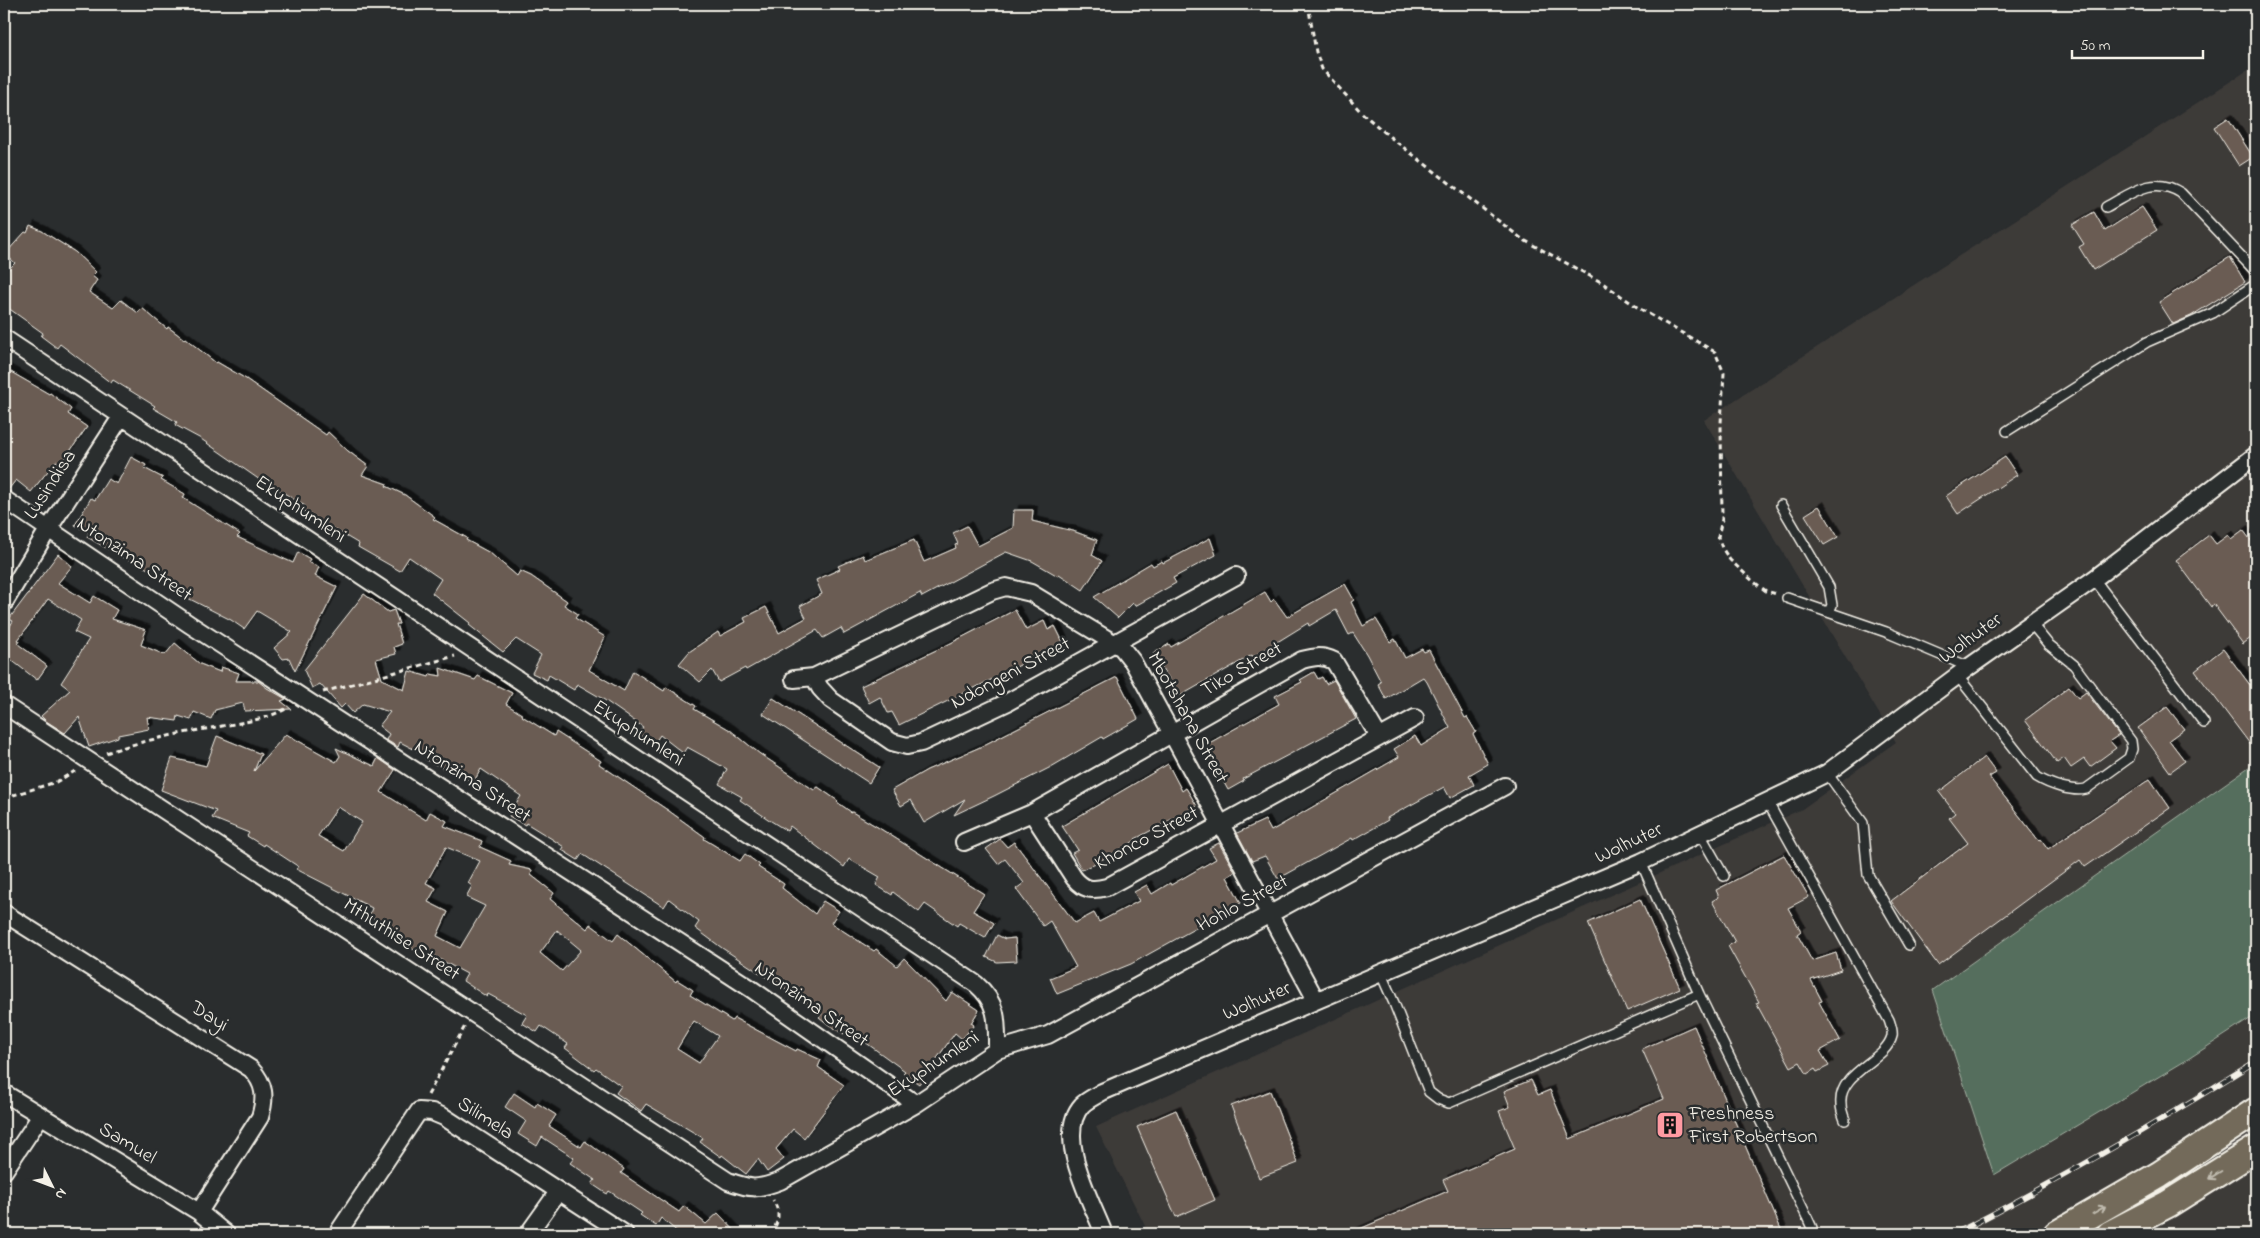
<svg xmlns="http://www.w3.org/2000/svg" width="2260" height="1238" font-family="'Indie Flower',sans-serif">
  <defs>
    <filter id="shadow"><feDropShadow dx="4.5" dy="-4.5" stdDeviation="0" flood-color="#0009"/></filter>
  </defs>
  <rect width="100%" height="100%" fill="#2a2d2e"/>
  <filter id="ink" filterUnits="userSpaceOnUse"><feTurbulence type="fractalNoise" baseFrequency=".02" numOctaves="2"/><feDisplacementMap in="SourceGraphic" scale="10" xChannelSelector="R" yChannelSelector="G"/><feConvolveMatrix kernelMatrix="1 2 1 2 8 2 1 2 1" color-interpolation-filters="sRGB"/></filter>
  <g filter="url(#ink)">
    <path fill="#3e3b39" d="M2256,65V1234H1149L1096,1127L1802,809L1896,742L1704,420Z"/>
    <path fill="#546e5d" stroke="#a4b0a2" d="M2256,762V1015L2185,1061L1994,1175L1933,990Z"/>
    <path fill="#6b5c53" stroke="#f4f1e8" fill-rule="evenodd" filter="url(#shadow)" d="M2228,118L2253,157L2239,166L2214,127Z
      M2142,207L2157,230L2093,270L2079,247L2084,244L2072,225L2094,212L2105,231Z
      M30,226L42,231L75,252L96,272L92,276L97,280L89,292L113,308L121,300L138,313L142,308L167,329L168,327L184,339L185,338L216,363L217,362L246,379L326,435L328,432L348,451L368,466L362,475L387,484L386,486L405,495L435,517L433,519L467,538L466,540L490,553L517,576L520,571L531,576L567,601L564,605L578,614L575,618L605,637L589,670L624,691L633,671L664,691L666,687L696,706L694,709L730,730L760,754L814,790L818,787L838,801L837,802L851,812L850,813L852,812L879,828L984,894L973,911L994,923L985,938L959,923L957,926L925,904L919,912L893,892L892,895L876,885L880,877L849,859L844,867L790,826L787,831L771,821L740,800L742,797L719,784L727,769L687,747L683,753L660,735L653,745L638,734L643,727L603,699L577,684L574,690L549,675L547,680L532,673L541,655L516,639L503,652L469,625L470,623L432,593L441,579L409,557L400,571L358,547L359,544L302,510L305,506L271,485L270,487L201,439L175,425L177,422L153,408L155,406L113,380L111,383L60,344L57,348L41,336L43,333L4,305V274L15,263L5,254L25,232L27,233Z
      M2230,257L2245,282L2191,316L2173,324L2159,302Z
      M4,368L49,394L50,393L71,409L68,414L87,427L61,464L56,461L31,492L16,480L8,490L4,489Z
      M131,457L146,465L144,468L163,478L161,480L185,494L183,498L240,534L237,537L293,563L298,552L310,559L308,562L319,567L315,576L337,587L295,671L289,658L283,659L274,648L292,632L257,611L244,629L231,620L172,590L177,582L122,557L87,537L89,533L75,525L91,498L95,500L108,479L117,484Z
      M2005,457L2017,475L1958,514L1946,496Z
      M1819,506L1838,537L1824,545L1805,515Z
      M1014,510H1033L1032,521L1073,531L1097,540L1092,555L1102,561L1083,590L1059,574L1058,576L1032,561L1006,552L922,597L920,593L844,634L841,628L823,638L817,630L746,670L745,668L719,682L712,670L700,682L679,664L689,652L718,632L720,636L746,622L744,618L766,607L779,633L806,618L800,606L822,594L816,580L840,569L838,566L863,555L865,560L914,540L924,562L956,548L955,545L958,544L953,533L967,526L978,546L1013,528Z
      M2243,530L2256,547V634L2243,644L2214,605L2211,607L2176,560L2209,535L2216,544L2228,535L2231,539Z
      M1210,538L1216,555L1173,578L1176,583L1135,606L1133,603L1118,618L1094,597L1151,563L1153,566L1162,561L1163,563Z
      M58,554L72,566L58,583L90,603L94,596L117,610L112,619L146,630L141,645L165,655L175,643L200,664L220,672L221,667L239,673L236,681H258L267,688L286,699L281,701L291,709L245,711L243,703L215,710L211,719L194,712L191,720L178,716L177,721L147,717L149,729L118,735V737L89,747L79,717L65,733L46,721L41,716L70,690L61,683L89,639L74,632L81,620L48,599L18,640L20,641L18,644L47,666L37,680L10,659L4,669V632L6,633L13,621L9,619Z
      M1345,584L1354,600L1351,602L1363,626L1376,619L1390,642L1395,639L1405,658L1422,649L1424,652L1429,650L1465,718L1467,717L1476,732L1473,734L1488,764L1469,775L1474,785L1450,798L1444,787L1387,818L1388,820L1353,840L1352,838L1278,879L1265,856L1252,861L1237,833L1265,820L1271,831L1399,757L1394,749L1415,736L1421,746L1450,728L1427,682L1423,677L1386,699L1378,684L1381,682L1367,655L1353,633L1349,635L1336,610L1309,626L1308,623L1253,657L1252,655L1180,696L1153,654L1169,644L1171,647L1265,592L1271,602L1274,599L1287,617Z
      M364,594L388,612L394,610L399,624H396L402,644L394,647L396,654L376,659L382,679L404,690L409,671L429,677L430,674L441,676L440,668L475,680L478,676L512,693L506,704L523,715L522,716L554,736L556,732L601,761L599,764L669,811L705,837L704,839L740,861L745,854L760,865L758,867L784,884L782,888L815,914L823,901L839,911L831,923L874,951L876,949L897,966L904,958L946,1001L952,992L979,1010L971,1023L974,1025L962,1039L955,1033L919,1084L903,1073L905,1071L847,1029L844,1034L829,1025L819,1017L822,1014L722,948L695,928L699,922L669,899L664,907L582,854L578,860L562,850L564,847L552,839L526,823L525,825L509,816L521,796L481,769L473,783L449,769L448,771L425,759L427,756L400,742L398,747L386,740L389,734L379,726L390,712L363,704L353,713L345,704L341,708L320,684L312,688L304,670Z
      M1015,610L1026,630L1044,621L1048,630L1055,626L1063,642L1005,673L899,725L892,712L888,713L880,697L869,703L861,686L949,644Z
      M2223,649L2256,693V752L2195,671Z
      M1314,672L1318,679L1322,677L1326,684L1334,680L1356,719L1243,779L1244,781L1228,790L1204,746L1279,704L1275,696L1302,682L1300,680Z
      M1117,677L1138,719L1103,739L1102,737L1051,767L994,796L954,815L965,799L924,823L911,800L901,806L892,790L927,770L978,748Z
      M2069,687L2078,698L2086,692L2119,735L2110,741L2116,748L2090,767L2084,759L2071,768L2064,758L2057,763L2025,720Z
      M773,698L879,767L869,783L763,714Z
      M2167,707L2184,729L2169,740L2185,761L2170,772L2138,728Z
      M286,734L336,762L340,756L336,748L374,766L378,758L395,770L381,792L426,820L430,812L447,821L444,826L482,841L480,847L511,861L509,865L532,870L531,875L554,893L550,899L587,929L590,924L613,941L618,934L676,982L677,980L693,990L690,995L732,1021L734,1018L796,1051L797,1049L821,1060L818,1067L844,1085L804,1138L793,1129L776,1149L784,1159L767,1172L758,1159L746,1174L722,1155L721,1157L700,1142L703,1138L646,1104L641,1111L616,1093L621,1086L596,1068L594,1070L565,1048L568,1044L541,1026L537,1032L522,1023L527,1015L488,994L487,997L463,981L467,974L422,950L421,953L404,945L405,943L398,940L400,937L389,931L391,926L369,916L372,908L296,869L299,867L264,844L263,846L247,836L249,833L212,818L216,811L161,790L172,758L206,766L217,736L261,754L254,771ZM338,807L362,822L344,851L318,836ZM446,847L480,861L468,883L472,886L466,897L485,906L460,948L437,936L448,912L428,902L436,888L426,883ZM557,930L581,950L562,971L540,953ZM694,1021L718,1036L699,1063L677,1049Z
      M1984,757L1996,773L1989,777L2039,841L2041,839L2048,849L2150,779L2170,808L2085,867L2080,860L1938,965L1891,901L1968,843L1949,818L1955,813L1939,792Z
      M1168,764L1182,791L1186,788L1197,806L1135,839L1136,840L1120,850L1082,870L1072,853L1078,850L1062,826Z
      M1000,839L1007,847L1014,842L1075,923L1094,913L1099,922L1139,901L1134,892L1147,885L1152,894L1170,883L1171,885L1216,859L1209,848L1219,843L1235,872L1227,877L1241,903L1131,964L1057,994L1050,978L1076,967L1050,921L1043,926L1016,889L1024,883L1005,859L998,864L986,849Z
      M1784,855L1809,897L1788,908L1801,931L1797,934L1812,961L1836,953L1841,970L1811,980L1822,1001L1819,1002L1840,1040L1820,1051L1829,1066L1817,1072L1815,1069L1807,1074L1800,1062L1791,1067L1756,1003L1759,1002L1728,946L1735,942L1712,901L1719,897L1716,890Z
      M1640,899L1680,988L1627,1011L1588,923Z
      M997,935L1005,939L1015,938L1017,961L997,962L986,957Z
      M1694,1026L1783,1234H1348L1448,1191L1443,1180L1515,1149L1499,1111L1510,1107L1504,1091L1531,1080L1538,1095L1550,1090L1570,1139L1664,1099L1642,1049Z
      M1270,1091L1298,1163L1259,1178L1231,1106Z
      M514,1093L535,1107L537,1103L556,1115L549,1126L581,1147L585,1141L624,1169L621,1173L679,1212L684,1206L706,1224L718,1213L738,1234H680L661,1218L656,1226L640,1215L642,1213L609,1191L607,1194L592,1184L595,1180L570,1163L574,1158L542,1137L537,1146L518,1134L526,1121L505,1107Z
      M1176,1110L1215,1200L1176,1217L1137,1127Z"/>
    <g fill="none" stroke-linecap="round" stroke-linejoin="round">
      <defs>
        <path id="lane" d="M2106,207C2132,193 2153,175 2181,193L2256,272
          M2007,431L2147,342L2213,313L2256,284
          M1781,505L1829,587L1832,605L1829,612
          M2094,579L2204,723
          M1787,598L1886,632L1969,667
          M1957,675L2037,777C2050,785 2072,792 2086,789L2129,758L2132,749L2131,741L2074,665L2048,644L2031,623
          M1827,773L1863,823L1868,875L1909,945
          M1767,801L1889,1020C1891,1026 1893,1031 1892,1036C1886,1061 1838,1072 1841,1104C1841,1109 1843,1115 1845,1120
          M1700,834L1724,876
          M1641,862L1699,994L1807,1217L1812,1228L1810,1234
          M1381,974L1394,1003L1429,1092L1438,1099L1449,1103L1699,994"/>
        <path id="street" d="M4,338L976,984C999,1004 997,1022 997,1050L916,1104L780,1181C757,1190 750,1189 728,1181L4,705
          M4,499L189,624L750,988L916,1104
          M4,603L49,528L121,417
          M814,677L820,688L831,700L892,742L907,746L921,743L1008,702L1236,576
          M794,679L814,677L992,591L1006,587L1031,593L1122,648L1133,662L1316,1000
          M1032,813L1074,878C1084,890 1092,891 1107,887L1415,718
          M964,842L1032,813L1302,660C1314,657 1322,655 1334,661L1379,737
          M4,913L251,1069C265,1084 266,1097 260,1117L199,1212
          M997,1050L1048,1035L1505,786
          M4,1093L199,1212L226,1234
          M4,1171L40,1117
          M337,1234L419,1111L432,1112L444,1117L625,1234
          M528,1234L558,1192
          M1104,1234C1092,1202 1054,1136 1082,1105C1087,1100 1096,1096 1102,1092L1641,862L1827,773L1969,667L2094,579L2256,455"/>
        <path id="primary" d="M2057,1234L2159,1175L2256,1111
          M2110,1234L2168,1204L2256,1149"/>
      </defs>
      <use href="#lane" stroke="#f4f1e8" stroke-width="12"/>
      <use href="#street" stroke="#f4f1e8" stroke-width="20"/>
      <use href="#primary" stroke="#f4f1e8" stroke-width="30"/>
      <path stroke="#f4f1e8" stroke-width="3" stroke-dasharray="5 4" stroke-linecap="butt" d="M1308,4L1316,52L1322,69L1362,113L1390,137L1522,239L1601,282L1637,307L1715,352L1724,373L1721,423L1722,519L1718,537L1722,548L1730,560L1754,582L1766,591L1777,594
        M323,692L455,656
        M106,753C140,741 176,734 211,728C237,723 265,721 289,707
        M4,798L56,782L75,771
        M428,1095L465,1026
        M770,1234C779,1223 781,1213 773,1200"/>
      <use href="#lane" stroke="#2a2d2e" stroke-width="9"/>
      <use href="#street" stroke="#2a2d2e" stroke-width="16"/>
      <use href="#primary" stroke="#736b5a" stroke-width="26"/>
      <defs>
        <path id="rail" d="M1954,1234C2058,1181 2158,1123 2256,1061"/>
      </defs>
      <use href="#rail" stroke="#f4f1e8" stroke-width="5.5"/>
      <use href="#rail" stroke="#2a2d2e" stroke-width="4" stroke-dasharray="11" stroke-linecap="butt"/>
    </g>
    <defs><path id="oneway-shaft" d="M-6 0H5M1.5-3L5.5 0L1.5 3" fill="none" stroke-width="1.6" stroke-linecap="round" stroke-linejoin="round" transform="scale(1.25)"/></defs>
    <g stroke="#c0bbaf">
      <use href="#oneway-shaft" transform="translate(2215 1175) rotate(148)"/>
      <use href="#oneway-shaft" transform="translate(2099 1210) rotate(-30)"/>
    </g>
  </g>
  <defs>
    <symbol id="building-square" viewBox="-11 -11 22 22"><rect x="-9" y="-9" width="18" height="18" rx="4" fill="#ff9aa2" stroke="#2a2d2e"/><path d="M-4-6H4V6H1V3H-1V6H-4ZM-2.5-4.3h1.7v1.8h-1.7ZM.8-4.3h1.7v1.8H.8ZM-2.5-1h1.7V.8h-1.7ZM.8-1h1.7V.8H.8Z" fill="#111"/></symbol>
  </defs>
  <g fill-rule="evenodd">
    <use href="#building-square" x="1654" y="1109" width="32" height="32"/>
  </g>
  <g text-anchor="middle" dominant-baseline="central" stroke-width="5" stroke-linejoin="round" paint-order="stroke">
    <g font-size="20" fill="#f4f1e8" stroke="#2a2d2e">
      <text transform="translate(51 485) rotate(-57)">Lusindisa</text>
      <text transform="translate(300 510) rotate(34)">Ekuphumleni</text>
      <text transform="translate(134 560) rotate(34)">Ntonzima Street</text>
      <text transform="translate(1971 639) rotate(-36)">Wolhuter</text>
      <text transform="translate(1242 670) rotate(-30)">Tiko Street</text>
      <text transform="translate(1011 674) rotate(-28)">Ndongeni Street</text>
      <text transform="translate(1187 718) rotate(61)">Mbotshana Street</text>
      <text transform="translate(638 734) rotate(33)">Ekuphumleni</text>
      <text transform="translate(472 782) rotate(33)">Ntonzima Street</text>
      <text transform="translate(1147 839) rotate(-28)">Khonco Street</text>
      <text transform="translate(1629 844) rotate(-25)">Wolhuter</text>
      <text transform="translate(1243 904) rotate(-28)">Hohlo Street</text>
      <text transform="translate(401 940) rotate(33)">Mthuthise Street</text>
      <text transform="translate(1257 1002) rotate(-23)">Wolhuter</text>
      <text transform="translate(811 1005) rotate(35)">Ntonzima Street</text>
      <text transform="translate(209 1017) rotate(32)">Dayi</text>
      <text transform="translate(934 1065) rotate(-33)">Ekuphumleni</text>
      <text transform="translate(485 1119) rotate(33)">Silimela</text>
      <text transform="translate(127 1144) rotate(31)">Samuel</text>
    </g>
    <g font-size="20" fill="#f4f1e8" stroke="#2a2d2e" text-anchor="start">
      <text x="1689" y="1114">Freshness<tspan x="1689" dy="23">First Robertson</tspan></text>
    </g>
  </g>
  <rect width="2260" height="1238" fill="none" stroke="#2a2d2e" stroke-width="20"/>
  <rect x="10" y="10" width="2240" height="1218" fill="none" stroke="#f4f1e8" stroke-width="2" filter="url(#ink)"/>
  <g transform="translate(52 1186) rotate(132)" stroke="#2a2d2e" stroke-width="4" paint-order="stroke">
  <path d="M0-4L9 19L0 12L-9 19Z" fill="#f4f1e8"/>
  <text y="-8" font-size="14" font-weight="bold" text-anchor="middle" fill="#f4f1e8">N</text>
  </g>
  <path d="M2072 50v8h131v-8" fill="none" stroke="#f4f1e8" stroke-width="2.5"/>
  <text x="2080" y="50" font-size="15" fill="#f4f1e8" stroke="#2a2d2e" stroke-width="4" paint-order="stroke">50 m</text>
</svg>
